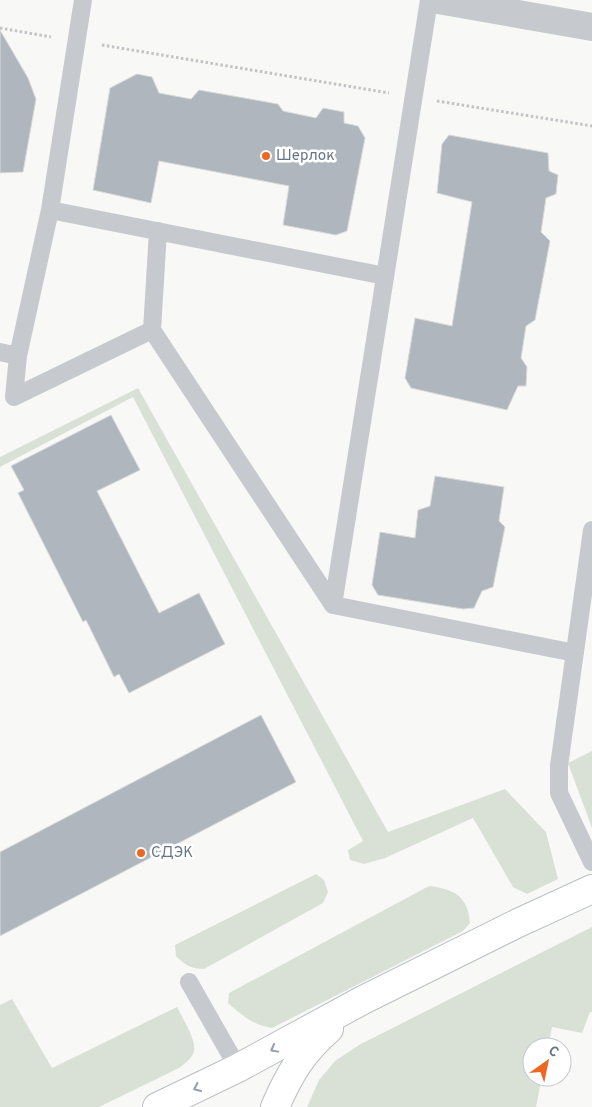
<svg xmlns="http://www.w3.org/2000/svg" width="592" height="1107" font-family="Overpass,sans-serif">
  <rect width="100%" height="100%" fill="#f8f9f6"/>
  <path fill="#d9e1d7" d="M138,388L388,832L505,789L546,832L558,879L527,894L513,887L473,818L385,858L364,864L350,860L348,850L363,841L133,397L0,467V457Z
    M592,751V828L568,763Z
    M316,874L324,880L328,892L323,903L204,969C191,969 185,965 176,956L175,945Z
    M429,886C454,889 468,896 470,923L463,931L272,1028C255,1026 241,1015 228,1003L229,993Z
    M592,927V1012H590L582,1033L552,1027L548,1047H532V1077H542L536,1107H307L319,1080L335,1061L359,1045Z
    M12,999L52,1068L177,1007C182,1017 197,1041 194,1051C193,1058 184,1064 179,1068L99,1107H0V1005Z"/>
  <path fill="#afb6bd" stroke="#dadbd8" d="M0,30L28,78L36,99L23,172L0,173Z
    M137,74L152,77L159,93L191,99L199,90L278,104L283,111L316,118L323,108L344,112V123L358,126L365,138L347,231L336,235L283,225L289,186L159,161L151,203L93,190L110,88Z
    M449,135L548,153L549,171L558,175L556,194L546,198L541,232L550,241L535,320L526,326L521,358L527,367L526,386H518L507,410L411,388L405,378L415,318L452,326L472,202L437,193L442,144Z
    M111,415L140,470L97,491L159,613L199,593L225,644L129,693L119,674L114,677L86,620L83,622L18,493L24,490L11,466Z
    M435,476L504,487L499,521L505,527L493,587L482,591L474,608L463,609L378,595L372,585L380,532L415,538L418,510L430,506Z
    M261,715L296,782L0,936V852Z"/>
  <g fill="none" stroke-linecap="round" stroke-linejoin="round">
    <defs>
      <path id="secondary" d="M157,1107L238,1068L363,1000L518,923L592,889
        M275,1107C289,1075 302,1052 329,1029"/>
    </defs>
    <use href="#secondary" stroke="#babfc4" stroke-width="30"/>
    <path stroke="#c2c3c6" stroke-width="3" stroke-dasharray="2.5 2.5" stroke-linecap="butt" d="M0,28L51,37
      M102,45L389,93
      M437,101L592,126"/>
    <path stroke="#c6c9ce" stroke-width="18" d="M83,0L50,210L385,276
      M429,0L333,605L575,653
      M152,330L158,231
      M0,352L18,356L50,210
      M18,356L14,397L152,330L333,605
      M592,530L559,766V793L592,862
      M189,982L238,1068"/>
    <path stroke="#c6c9ce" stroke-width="28" d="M438,0L592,27"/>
    <use href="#secondary" stroke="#fff" stroke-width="28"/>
  </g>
  <defs><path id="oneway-chevron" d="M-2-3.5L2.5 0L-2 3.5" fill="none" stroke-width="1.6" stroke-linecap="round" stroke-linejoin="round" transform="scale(1.25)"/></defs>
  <g stroke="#949fac">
    <use href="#oneway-chevron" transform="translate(274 1049) rotate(151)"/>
    <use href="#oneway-chevron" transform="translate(197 1088) rotate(155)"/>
  </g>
  <g fill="#ed6722" stroke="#fff" stroke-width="2">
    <circle cx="266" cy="156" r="5"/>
    <circle cx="141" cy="853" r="5"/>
  </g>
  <g text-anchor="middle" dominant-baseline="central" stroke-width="5" stroke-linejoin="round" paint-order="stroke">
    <g font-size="15" fill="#667689" stroke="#fff" text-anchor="start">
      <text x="276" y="156">Шерлок</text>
      <text x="151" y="853">СДЭК</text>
    </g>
  </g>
  <g transform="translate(547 1062) rotate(33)"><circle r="24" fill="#ffffff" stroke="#c2c8d0"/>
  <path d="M0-4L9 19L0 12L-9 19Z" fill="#ed6722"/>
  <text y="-8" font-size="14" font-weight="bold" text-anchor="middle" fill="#667689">С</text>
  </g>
</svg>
